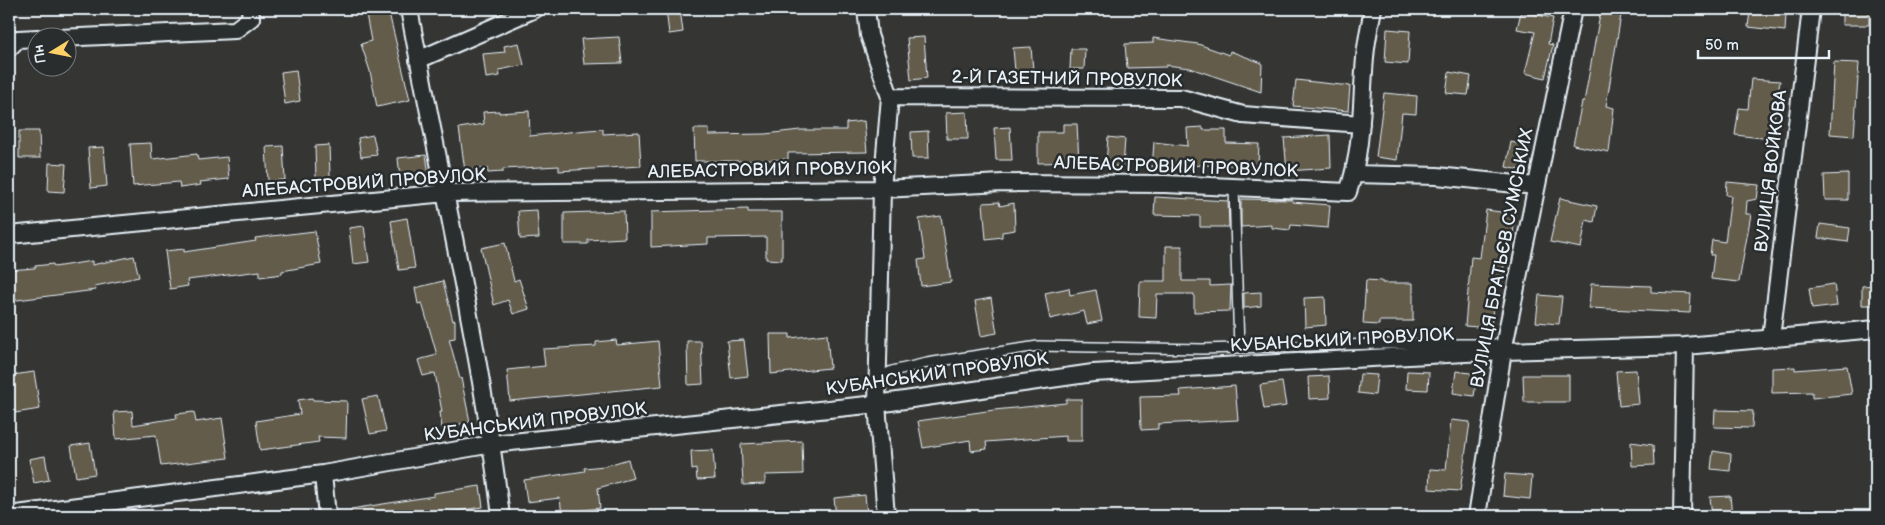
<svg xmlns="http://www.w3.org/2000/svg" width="1885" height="525" font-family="'Balsamiq Sans',sans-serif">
  <rect width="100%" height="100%" fill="#353634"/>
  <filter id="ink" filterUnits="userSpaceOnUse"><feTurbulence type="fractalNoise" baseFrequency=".02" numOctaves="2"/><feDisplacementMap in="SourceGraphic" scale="10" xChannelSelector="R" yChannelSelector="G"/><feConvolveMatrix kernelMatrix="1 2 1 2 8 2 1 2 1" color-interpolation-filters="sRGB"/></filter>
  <g filter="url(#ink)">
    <path fill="#635b4c" stroke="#e8f1f8" d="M365,9H388L410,100L377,107L370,71L361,44L371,41Z
      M666,9H680L683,32L669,34Z
      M1601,9H1622L1606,106L1614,108L1609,152L1573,145L1582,102H1584Z
      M1842,9H1869V25H1842Z
      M1750,11L1786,14L1785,31L1748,27Z
      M1521,12L1553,18L1548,44L1553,45L1545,78L1525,73L1535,32L1517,29Z
      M1387,29L1410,31L1408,64L1385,62Z
      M619,37L622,63L584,64L581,39Z
      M924,37L927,78L911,80L907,38Z
      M1153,38L1198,44L1229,55L1230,51L1262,63L1261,92L1190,68L1166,65V67L1127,68L1125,44L1153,43Z
      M519,43L524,65L499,70L500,76L486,78L483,54L505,52L504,46Z
      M1031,47L1033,70L1015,71L1013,48Z
      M1071,49H1085L1084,69H1070Z
      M1834,62L1859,63L1854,136L1830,134Z
      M296,70L300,101L285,104L281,72Z
      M1449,72L1471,76L1468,95L1446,93Z
      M1751,79L1780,81L1771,139L1735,135L1739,108L1748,109Z
      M1296,80L1350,86L1348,111L1293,106Z
      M1384,93L1417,96L1416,114L1402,113L1397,160L1376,157Z
      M499,111V113L529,111L530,136L588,130L603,129V134L639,132L641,166L559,171V166L503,169V172L488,173L487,168L465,171L459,128L484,124L483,112Z
      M967,112L968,139H947L946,113Z
      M864,121L867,152L788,153V159L751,161H695L694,129H709V135L765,134L800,130H846V123Z
      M1063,124H1077L1079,162L1038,163V132H1063Z
      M1010,127L1012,160H996L994,128Z
      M1203,127V130H1226V143L1259,144L1258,165H1204L1168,167L1167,170L1152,168L1154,142L1188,146L1187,128Z
      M19,131H39L40,158H19Z
      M928,131L929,158H912L911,132Z
      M373,135L377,155L361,157L358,138Z
      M1330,135L1331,168L1287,171L1284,138Z
      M1108,137L1125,139L1123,167L1106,165Z
      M1511,142L1529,146L1525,171L1506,167Z
      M151,143L152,159L197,154L198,160L227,157L229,179L200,182L201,185L180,188L179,182L133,186L130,144Z
      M329,145L330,177L316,178L315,146Z
      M283,146L285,180L268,181L266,147Z
      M104,147L107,186L91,188L88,148Z
      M426,155L429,175L400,178L398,158Z
      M49,163L66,164L64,192L48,191Z
      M1848,174V200H1825L1824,175Z
      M1727,182L1759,185L1757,199L1747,201L1746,214H1751L1739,282L1711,279L1714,255H1710L1712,240L1725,242L1731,196L1726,195Z
      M1155,197L1228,201L1229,227H1200V216L1154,215Z
      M1560,198L1597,206L1594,222L1586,220L1581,248L1550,242Z
      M1241,199L1293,200L1292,202L1330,205L1328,228L1291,225L1290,230L1272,228V225L1241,227Z
      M999,202L1000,206L1014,203L1015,230L1002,232V237L986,239L983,203Z
      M748,209V212H782V260L766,259V237L708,238V244L651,247V212Z
      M537,210L539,238L520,239L518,211Z
      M1486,210L1515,214L1513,236H1508L1501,287L1495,286L1491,328L1465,326L1471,257L1480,258Z
      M624,211L625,238L588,240V244H564V213Z
      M941,216L951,282L921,286L918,260L925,259L919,219Z
      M407,218L415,268L399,270L391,221Z
      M1820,224L1850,228L1848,242L1818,238Z
      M364,226L369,262L353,264L349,228Z
      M315,231L321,264L282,271V274L260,277V271L187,280L188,286L170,289L165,251L184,249V252L256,241L255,238Z
      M505,243L514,281L519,279L529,309L513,314L508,300L494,305L481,248Z
      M1166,246H1182V281H1210V286L1231,285L1230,311L1194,312V294H1157L1156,318L1139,317L1140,281H1166Z
      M134,256L139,277L95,286L96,290L9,301V270L35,268V266L53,264L54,267L92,261V265Z
      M1366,280L1382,281V283H1413V321H1379V325L1363,324Z
      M443,281L453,321L455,320V338L449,339L460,379L461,378L470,422L442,428L440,412H442L435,373L423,376L418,360L437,355L422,303L418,304L415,288Z
      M1591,284L1651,286V292L1691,294L1690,313L1589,308Z
      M1834,284L1837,306L1812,309L1809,288Z
      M1876,285V305H1862V286Z
      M1069,288L1070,295L1096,290L1102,321L1087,324L1084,311L1050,319L1045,293Z
      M1261,292V306L1244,308V293Z
      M1539,295L1562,297L1559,324L1536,322Z
      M1325,297L1326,325L1305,327L1304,298Z
      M991,298L997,333L981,336L975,301Z
      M770,334H790V338L827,334L830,368L771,374Z
      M616,340L617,345L658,341L662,386L510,401L507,370L545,366L543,349L596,346V342Z
      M744,340L748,376L731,378L727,341Z
      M687,341H701L703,384L688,385Z
      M1847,366L1852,394L1812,398V392L1772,393V368L1795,367V370Z
      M1636,370L1639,404L1619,406L1616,371Z
      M1407,371L1429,372L1428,390L1406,389Z
      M1456,371L1477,374L1474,396L1453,393Z
      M34,372L40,409L15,413L13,375Z
      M1360,374L1377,375L1375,395L1358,393Z
      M1523,375H1569V402H1524Z
      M1329,376L1330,398L1309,399L1308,377Z
      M1282,382L1286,406L1264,409L1260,385Z
      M1235,386L1238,420L1158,424V429L1141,430L1140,397L1181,396L1180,390Z
      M378,396L386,431L370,434L362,399Z
      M312,398L313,400L347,401L346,438L318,437L319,442L260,450L256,421L300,414L298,400Z
      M1066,399H1082V441H1066V436L986,442L987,449L971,451L970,440L923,448L918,421L994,410L1066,403Z
      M1715,410L1753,411L1752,428L1714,427Z
      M132,411L133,425L177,418L176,414L194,412L196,422L222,418L228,458L161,466L156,435L116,439L114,412Z
      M1451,420L1470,422L1460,491L1429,489L1430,469L1446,470Z
      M802,441L803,474L765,475V484L743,485L741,444Z
      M1631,442L1653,445L1654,465L1632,466Z
      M90,443L95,474L76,477L71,446Z
      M713,450L715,479L697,480L696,469L692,470L691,451Z
      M1713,451L1731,454L1730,471L1711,469Z
      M45,456L49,480L34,483L29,459Z
      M628,459L633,478L598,488L600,508L576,511V516H562L560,498L527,502L524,480L585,471L584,468L605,466Z
      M1505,474L1532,476L1530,499L1503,496Z
      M480,486L483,507L422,516H352L351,509L434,496V493Z
      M865,495L867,514L836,516L834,498Z
      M1730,496L1732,516H1712L1710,497Z"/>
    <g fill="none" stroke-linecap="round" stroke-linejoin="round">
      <defs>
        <path id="lane" d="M1234,187L1239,348
          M877,379L892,371L927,363L1038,346L1202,349L1377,344H1494"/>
        <path id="street" d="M409,9C440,178 480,345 501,516
          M866,9L869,35L890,97L882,189L877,404L886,516
          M59,38L235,30L251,18L250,9
          M9,48L18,39L38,38
          M418,60L535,9
          M890,97L1181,98L1243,115L1361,124
          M1354,174L1437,176L1536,186
          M9,235L446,193L882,189L1003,183L1165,184L1348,192C1363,150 1361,103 1365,58C1366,42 1370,25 1373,9
          M1771,338L1811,9
          M323,474L327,516
          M9,515L323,474L492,444L877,404L1093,373L1503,351L1685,346L1876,329
          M1477,516L1503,351L1573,9
          M1682,516L1685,346"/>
      </defs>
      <use href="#lane" stroke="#e8f1f8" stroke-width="12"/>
      <use href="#street" stroke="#e8f1f8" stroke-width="20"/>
      <use href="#lane" stroke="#2a2d2e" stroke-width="9"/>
      <use href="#street" stroke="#2a2d2e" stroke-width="16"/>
    </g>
  </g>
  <g text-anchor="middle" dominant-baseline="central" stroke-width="5" stroke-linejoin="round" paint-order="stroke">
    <g font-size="18" fill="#e8f1f8" stroke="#2a2d2e">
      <text transform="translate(1067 79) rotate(1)">2-Й ГАЗЕТНИЙ ПРОВУЛОК</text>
      <text transform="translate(1176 167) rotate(2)">АЛЕБАСТРОВИЙ ПРОВУЛОК</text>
      <text transform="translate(770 170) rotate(-1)">АЛЕБАСТРОВИЙ ПРОВУЛОК</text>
      <text transform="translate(1771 171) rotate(-83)">ВУЛИЦЯ ВОЙКОВА</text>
      <text transform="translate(364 183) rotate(-4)">АЛЕБАСТРОВИЙ ПРОВУЛОК</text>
      <text transform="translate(1502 258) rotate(-79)">ВУЛИЦЯ БРАТЬЄВ СУМСЬКИХ</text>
      <text transform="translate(1342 340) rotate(-3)">КУБАНСЬКИЙ ПРОВУЛОК</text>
      <text transform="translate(937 374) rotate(-8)">КУБАНСЬКИЙ ПРОВУЛОК</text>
      <text transform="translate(535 422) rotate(-7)">КУБАНСЬКИЙ ПРОВУЛОК</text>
    </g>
  </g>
  <rect width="1885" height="525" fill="none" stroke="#2a2d2e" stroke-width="30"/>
  <rect x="15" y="15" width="1855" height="495" fill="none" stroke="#e8f1f8" stroke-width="2" filter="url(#ink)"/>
  <g transform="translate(52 52) rotate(260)"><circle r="24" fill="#2a2d2e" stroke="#767b7f"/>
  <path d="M0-4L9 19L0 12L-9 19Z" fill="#ffd166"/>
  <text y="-8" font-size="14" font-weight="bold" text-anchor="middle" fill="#e8f1f8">Пн</text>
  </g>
  <path d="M1698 50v8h131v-8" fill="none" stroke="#e8f1f8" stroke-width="2.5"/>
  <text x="1705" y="50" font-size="15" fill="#e8f1f8" stroke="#2a2d2e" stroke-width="4" paint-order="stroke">50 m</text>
</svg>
